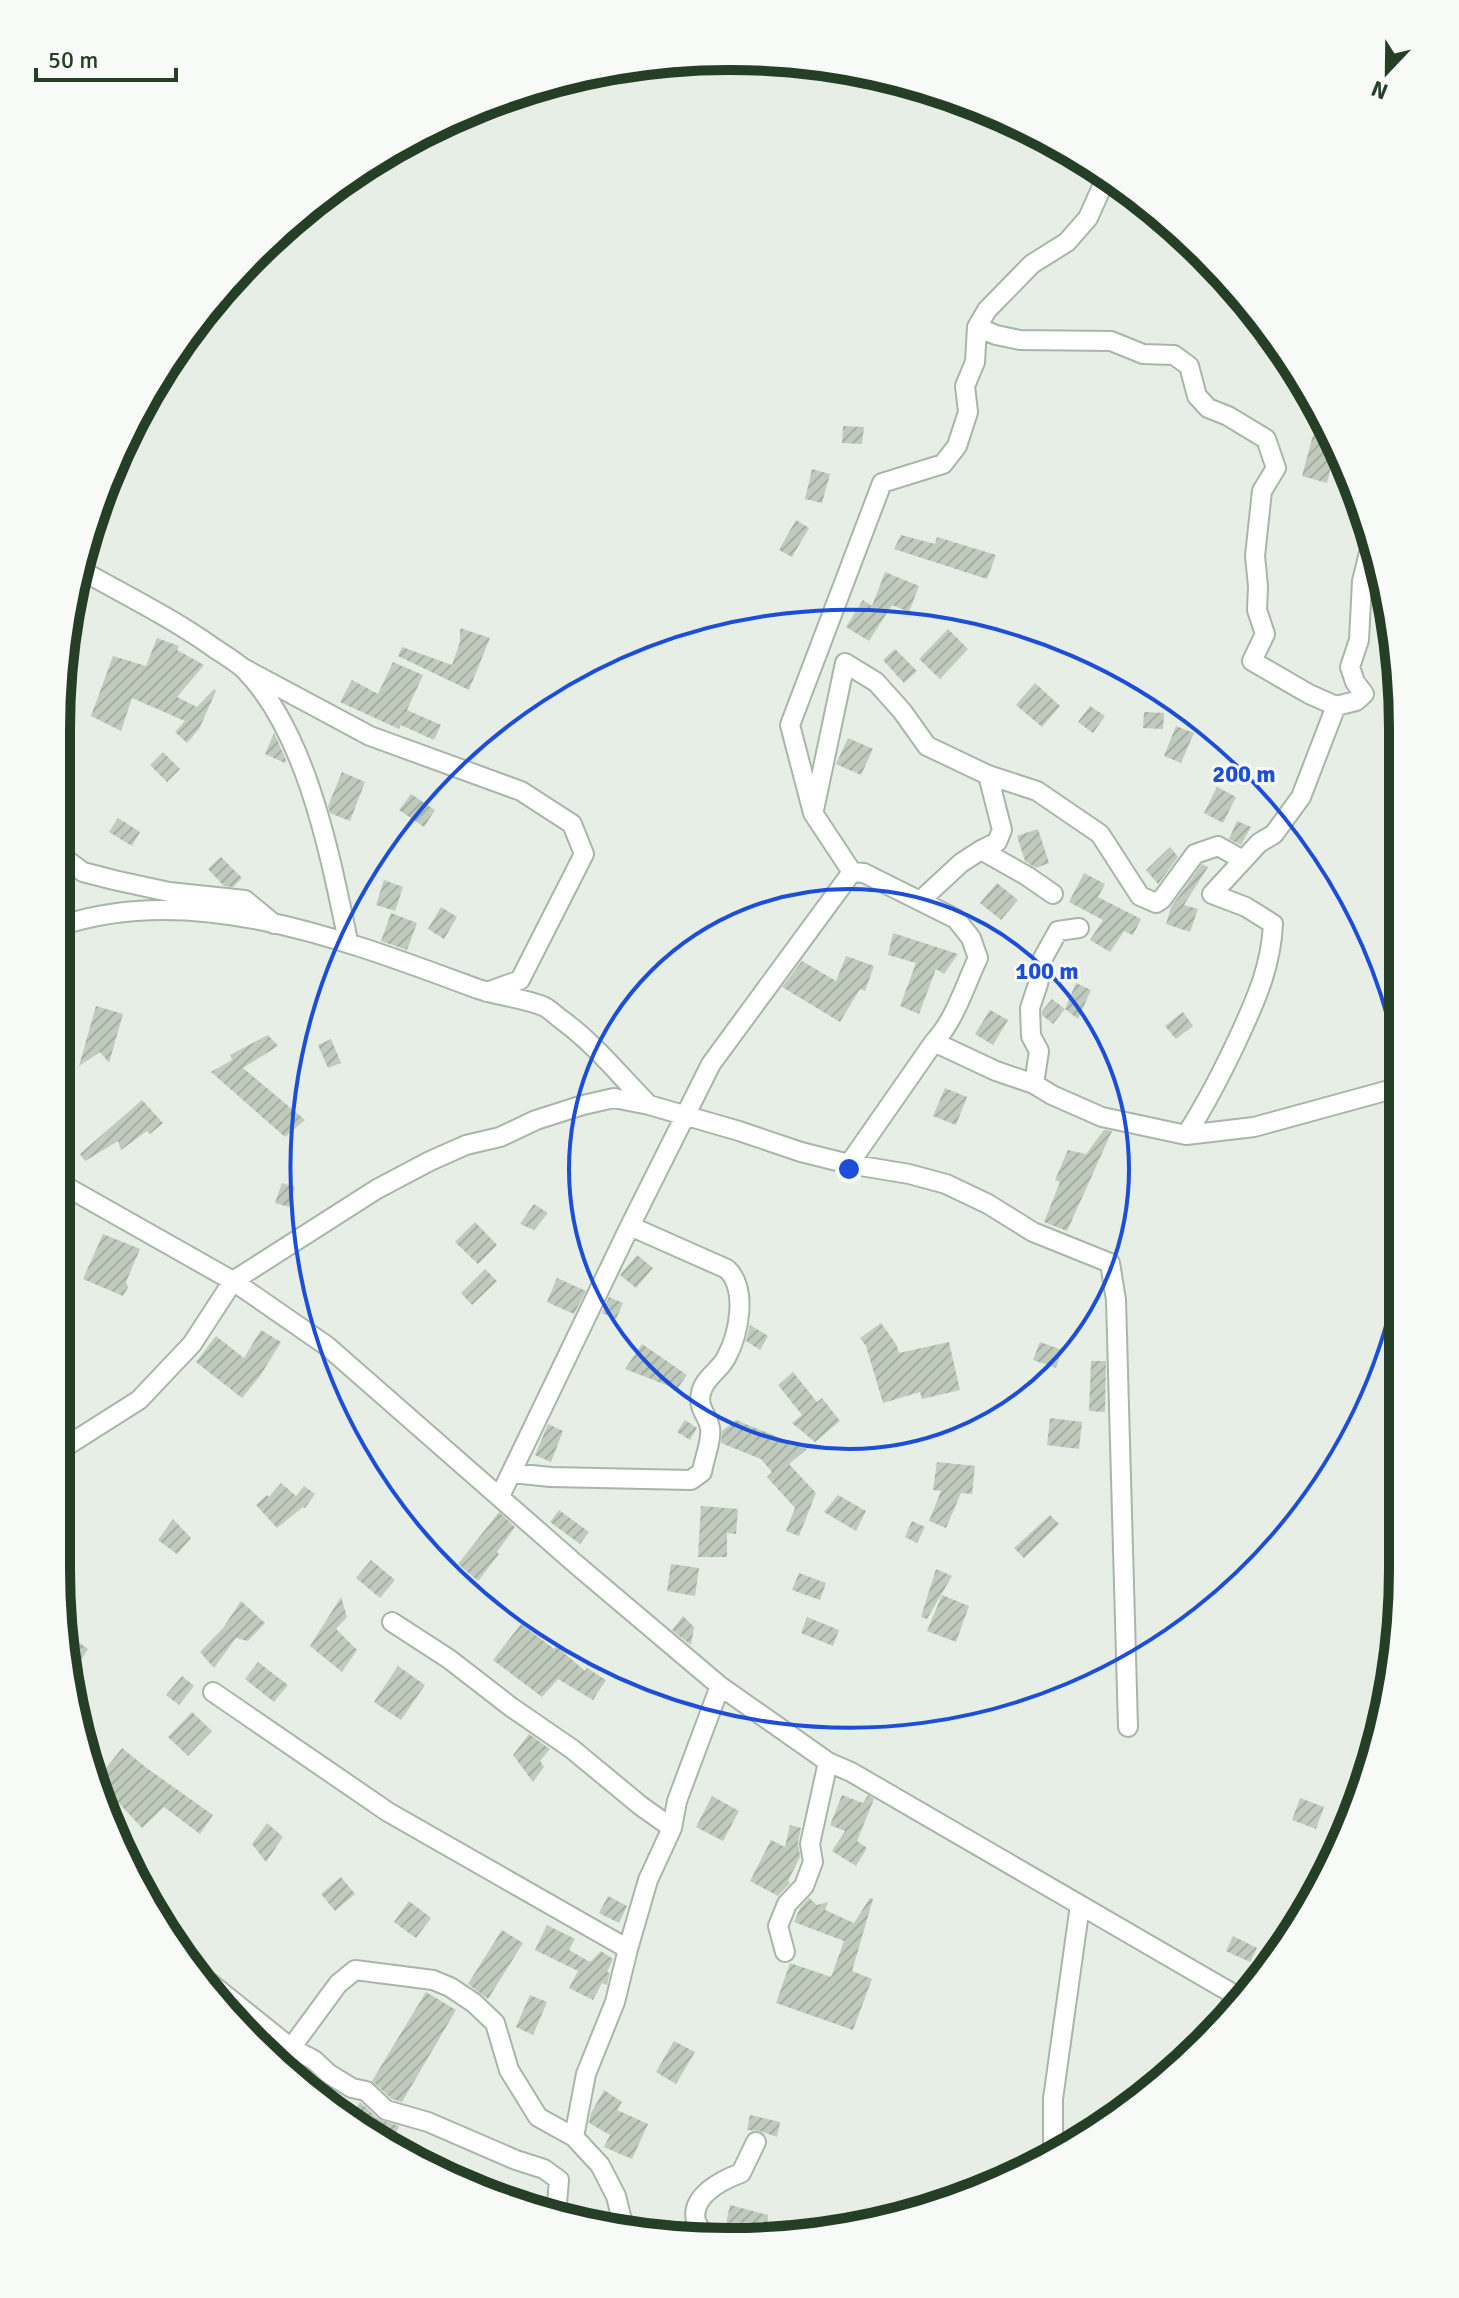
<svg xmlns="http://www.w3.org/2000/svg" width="1459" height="2298" font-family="Signika,sans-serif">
  <defs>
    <pattern id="building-hatch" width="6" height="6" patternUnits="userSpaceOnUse" patternTransform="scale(2)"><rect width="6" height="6" fill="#bfcbbd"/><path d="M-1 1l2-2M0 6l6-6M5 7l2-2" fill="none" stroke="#a4afa2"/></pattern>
  </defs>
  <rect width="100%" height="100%" fill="#e6eee5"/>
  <path fill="url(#building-hatch)" d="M843,426L864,427L862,444L842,443Z
    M1313,435L1337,442L1327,483L1302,476Z
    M812,469L830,474L822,503L805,499Z
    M796,520L809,528L792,557L779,550Z
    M901,535L935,544L937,537L996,555L987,579L894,549Z
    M885,572L919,586L909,612L892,605L869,641L846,627L863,600L872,606Z
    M460,628L490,638L469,690L398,656L402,647L452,665L460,642Z
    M948,629L968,649L940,679L919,659Z
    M157,638L179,646L177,650L204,665L177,697L197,707L214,689L216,691L199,729L187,743L175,732L185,721L132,698L121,731L91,716L113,656L146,666Z
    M895,649L917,671L904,683L883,660Z
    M393,662L423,675L407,710L441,725L434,740L401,725L399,729L340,702L352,680L378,694Z
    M1035,683L1060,706L1042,727L1016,705Z
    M1090,706L1105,716L1093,733L1078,722Z
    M1144,712L1164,713L1163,729L1143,728Z
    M1176,726L1194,733L1181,763L1164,756Z
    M274,733L286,760L285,763L265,754Z
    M848,738L873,749L861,775L836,764Z
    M163,752L180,769L167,782L150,765Z
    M342,772L365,782L350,821L330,813L328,806Z
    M1217,787L1236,797L1223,823L1204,813Z
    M411,794L435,810L424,827L399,810Z
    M118,818L140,832L132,846L109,832Z
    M1237,821L1251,827L1241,845L1229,839Z
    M1038,829L1049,863L1036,868L1025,861L1017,836Z
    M1170,847L1178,857L1158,884L1146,870Z
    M221,857L242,878L233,887L224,886L208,869Z
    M1202,864L1208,867L1184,905L1198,909L1190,932L1166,924L1171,907Z
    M1084,873L1105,884L1098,897L1141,919L1133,935L1124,931L1110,952L1090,940L1103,920L1069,902Z
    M384,880L403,887L395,911L376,905Z
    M997,883L1018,900L1001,920L980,903Z
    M441,907L457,917L444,939L428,929Z
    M391,913L417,923L407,950L381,941Z
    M893,933L958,954L944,974L936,969L919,1014L900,1006L916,963L888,955Z
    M846,956L874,966L865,991L860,989L840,1022L782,987L802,961L836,981Z
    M1076,983L1091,990L1078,1019L1065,1009Z
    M1052,999L1065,1009L1053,1024L1042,1015V1011Z
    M96,1006L123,1014L109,1063L100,1052L79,1066Z
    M990,1010L1008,1020L993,1045L975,1034Z
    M1183,1012L1193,1026L1176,1039L1165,1026Z
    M268,1035L278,1046L243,1068L305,1120L285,1137L211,1072L232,1060L230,1055Z
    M331,1039L341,1063L328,1068L318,1045Z
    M945,1088L967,1097L956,1125L933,1116Z
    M142,1100L163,1123L150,1134L147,1131L121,1150L118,1141L85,1161L80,1154Z
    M1104,1130L1112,1131L1067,1231L1044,1222L1060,1182L1055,1180L1068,1150L1086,1154Z
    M282,1183L295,1187L289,1207L275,1203Z
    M534,1204L548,1213L534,1230L520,1224Z
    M475,1222L497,1245L478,1264L455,1242Z
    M103,1234L140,1249L126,1282L128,1287L123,1296L83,1279Z
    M637,1255L653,1268L636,1288L620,1275Z
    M485,1269L497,1281L472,1305L461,1293Z
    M557,1278L586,1291L574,1314L547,1302Z
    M609,1297L623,1303L616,1319L602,1313Z
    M881,1323L896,1344L899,1353L949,1342L960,1390L922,1399L920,1392L883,1403L866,1346L860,1338Z
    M750,1325L768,1336L760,1350L746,1341Z
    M261,1330L281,1342L260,1376L242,1398L196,1362L216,1336L244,1358Z
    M1040,1342L1062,1350L1056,1368L1033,1360Z
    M642,1344L687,1375L677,1389L625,1369Z
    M1091,1361H1106L1105,1412L1089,1411Z
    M793,1372L817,1402L822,1398L840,1421L815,1442L792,1423L802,1415L778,1385Z
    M1050,1418L1082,1422L1079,1449L1047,1445Z
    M685,1420L697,1428L690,1440L677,1432Z
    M736,1420L807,1449L789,1464L816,1493L799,1536L786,1531L795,1508L767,1477L772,1472L761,1459L721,1443L722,1431Z
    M548,1424L563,1431L551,1462L535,1455Z
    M937,1462L975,1466L972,1494L961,1493L946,1528L929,1521L941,1491L933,1490Z
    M281,1483L296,1496L304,1486L315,1494L305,1508L303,1507L277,1528L256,1505L267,1495L269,1497Z
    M838,1495L866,1511L856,1531L824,1512Z
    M701,1506L738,1509L736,1534L727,1533V1557H698Z
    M559,1510L589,1532L580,1544L550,1522Z
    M499,1512L515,1527L497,1552L499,1554L478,1581L458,1564Z
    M1050,1515L1059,1524L1024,1558L1014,1548Z
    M173,1519L191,1538L177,1554L158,1540Z
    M912,1521L925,1527L917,1543L905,1537Z
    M371,1560L395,1580L380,1598L356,1578Z
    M671,1564L699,1568L695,1596L667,1591Z
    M936,1569L952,1576L927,1619L921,1617Z
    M799,1573L826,1583L820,1600L792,1590Z
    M942,1595L969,1606L956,1642L927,1631Z
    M341,1597L347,1617L336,1629L357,1650L342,1672L310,1646Z
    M241,1601L265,1623L248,1641L236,1638L214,1668L200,1652L223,1628Z
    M683,1616L694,1627L691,1645L672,1630Z
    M807,1617L839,1630L833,1646L801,1633Z
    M521,1624L554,1649L556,1646L585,1671L587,1668L606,1680L593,1700L558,1679L542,1697L493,1660Z
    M67,1634L88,1649L73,1671L68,1643Z
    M258,1662L288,1685L274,1702L245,1679Z
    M398,1666L425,1685L401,1720L374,1702Z
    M182,1676L194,1686L179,1705L166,1695Z
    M192,1712L212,1731L188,1756L168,1737Z
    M529,1734L550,1749L540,1761L544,1767L533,1782L513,1755Z
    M122,1748L148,1769L213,1815L200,1834L164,1807L142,1828L119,1803L108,1817L92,1786Z
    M842,1795L863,1803L868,1795L874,1799L857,1841L867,1848L856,1866L832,1851L845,1831L830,1825Z
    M712,1796L739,1811L723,1841L696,1827Z
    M1300,1798L1324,1807L1316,1829L1292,1820Z
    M267,1823L283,1837L266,1862L252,1844Z
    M790,1825L801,1828L798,1842L800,1857L788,1881L790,1883L778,1896L750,1881L771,1840L785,1847Z
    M341,1877L355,1894L335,1911L321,1894Z
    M608,1896L627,1906L619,1923L599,1913Z
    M809,1898L817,1905L828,1902L825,1910L854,1923L870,1898L873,1899L852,1971L872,1979L853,2030L776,2003L790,1963L831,1977L844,1941L794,1922L800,1908Z
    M409,1901L431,1918L416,1938L394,1922Z
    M547,1925L575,1939L569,1950L590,1962L601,1951L613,1959L607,1972L610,1973L607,1985L602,1983L593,2000L569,1988L578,1971L535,1950Z
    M502,1930L523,1943L488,1999L468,1984Z
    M1233,1936L1257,1948L1250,1962L1226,1951Z
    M426,1992L456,2010L402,2102L392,2099L372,2081Z
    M530,1995L547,2002L533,2035L516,2027Z
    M674,2041L695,2052L676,2084L656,2072Z
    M604,2090L622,2102L617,2110L648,2124L632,2159L604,2147L610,2135L589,2123L591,2113Z
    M360,2102L378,2119L399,2126L393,2142L350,2119Z
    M750,2115L780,2122L777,2137L760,2131L747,2130Z
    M730,2205L768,2215L767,2226L761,2228L759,2233L723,2237Z"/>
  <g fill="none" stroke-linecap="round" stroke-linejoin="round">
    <defs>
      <path id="minor" d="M977,327L996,335L1020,340L1111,341L1143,354L1174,355L1189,366L1197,396L1208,408L1228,416L1266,439L1276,468L1262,491L1255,556L1258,586L1257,610L1265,634L1252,661L1309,694L1336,706
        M81,570C125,595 172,618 214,648C223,654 235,661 244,669C307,733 330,855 348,941
        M243,668L370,736L521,791L572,824L584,854L520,980L487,992
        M988,775L1037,791L1100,834L1140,896L1156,903L1162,899L1195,854L1218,846L1243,860
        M814,810L845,663L876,682L902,711L927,746L988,775L1002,830L997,842L981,850
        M60,855L83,872L114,880L169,892L245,900L274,924
        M852,872L864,873L956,919L971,938L978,958C965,985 955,1020 934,1042
        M921,900L961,863L981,850L1027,876L1053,894
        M60,926C195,880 350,942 478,989C499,996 522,998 543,1006C550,1009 556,1016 562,1020C595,1044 620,1076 649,1105
        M1034,1084L1039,1051L1031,1036L1030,1008L1038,984L1043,958L1058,931L1079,928
        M1186,1135C1208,1101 1225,1067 1242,1030C1258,995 1271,964 1273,924L1246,907L1212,894L1259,843L1274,834L1301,797L1336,706L1356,701L1364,694L1355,682L1350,667L1359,640L1362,581L1373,537
        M849,1164L934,1042L996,1071L1034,1084L1052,1095L1102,1117L1186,1135L1254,1127L1400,1087
        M58,1182L233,1281L327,1346L578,1566L720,1686L828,1762L851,1772L1242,1999
        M57,1452L139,1400L192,1344L233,1281L377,1189L430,1161L466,1145L500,1137L536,1120L583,1105L614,1098L649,1105L739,1131L801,1152L849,1164L909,1174L946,1184L988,1204L1033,1232L1110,1263L1116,1300L1128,1727
        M512,1473L551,1477L691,1480L702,1472C704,1459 712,1440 710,1428C708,1415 697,1408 701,1393C704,1378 720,1370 726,1358C739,1334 748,1289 727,1269L630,1226
        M500,1496L630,1226L711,1064L852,872L813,813L790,725L882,483L943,464L957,446L968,412L965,386L975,362L977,327L987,310L1032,264L1067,242L1088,218L1101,189
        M392,1622L449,1659L511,1707L572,1749L641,1806L672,1828L677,1801L720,1686
        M213,1692L388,1812L628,1949L615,2002L586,2074L574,2137
        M628,1949L648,1880L672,1828
        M785,1952L778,1926L787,1904L804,1886L813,1862L810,1844L828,1762
        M199,1974L291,2048L338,1984L355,1970L433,1980L450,1987L474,2003L495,2023L509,2070L538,2117L574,2137L600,2165L616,2196L624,2228
        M291,2048L314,2060L329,2074L352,2088L366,2091L386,2110L428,2122L516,2160L544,2169L559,2180L556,2215
        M1053,2152V2099L1080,1905
        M706,2239C704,2234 698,2227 696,2221C690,2196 722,2180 741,2173L756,2142"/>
    </defs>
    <use href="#minor" stroke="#a8b6a8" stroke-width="22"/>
    <use href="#minor" stroke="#fff" stroke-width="18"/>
  </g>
  <g fill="none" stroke="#1d4ed8" stroke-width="4">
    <circle cx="849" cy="1169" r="280"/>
    <path d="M1399 1271A559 559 0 1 1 1400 1072"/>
  </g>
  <path d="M0 0H1459V2298H0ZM729 70H730A659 659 0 0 1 1389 729V1569A659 659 0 0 1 730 2228H729A659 659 0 0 1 70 1569V729A659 659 0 0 1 729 70Z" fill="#f7faf6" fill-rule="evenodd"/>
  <path fill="none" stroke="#253f26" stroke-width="10" d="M729 70H730A659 659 0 0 1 1389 729V1569A659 659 0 0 1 730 2228H729A659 659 0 0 1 70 1569V729A659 659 0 0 1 729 70Z"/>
  <circle cx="849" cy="1169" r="12" fill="#1d4ed8" stroke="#f7faf6" stroke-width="4"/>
  <g font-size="24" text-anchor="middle" font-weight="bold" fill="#1d4ed8" stroke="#f7faf6" stroke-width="6" stroke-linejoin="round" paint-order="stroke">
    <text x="1244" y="782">200 m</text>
    <text x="1047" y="979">100 m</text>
  </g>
  <g transform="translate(1387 72) rotate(202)" stroke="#f7faf6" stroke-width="6" paint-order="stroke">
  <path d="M0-6L14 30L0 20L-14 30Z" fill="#253f26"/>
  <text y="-12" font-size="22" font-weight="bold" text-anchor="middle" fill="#253f26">N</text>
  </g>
  <path d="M36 68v12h140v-12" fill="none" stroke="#253f26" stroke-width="4"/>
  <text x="48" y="68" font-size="24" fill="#253f26" stroke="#f7faf6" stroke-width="6" paint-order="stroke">50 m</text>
</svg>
